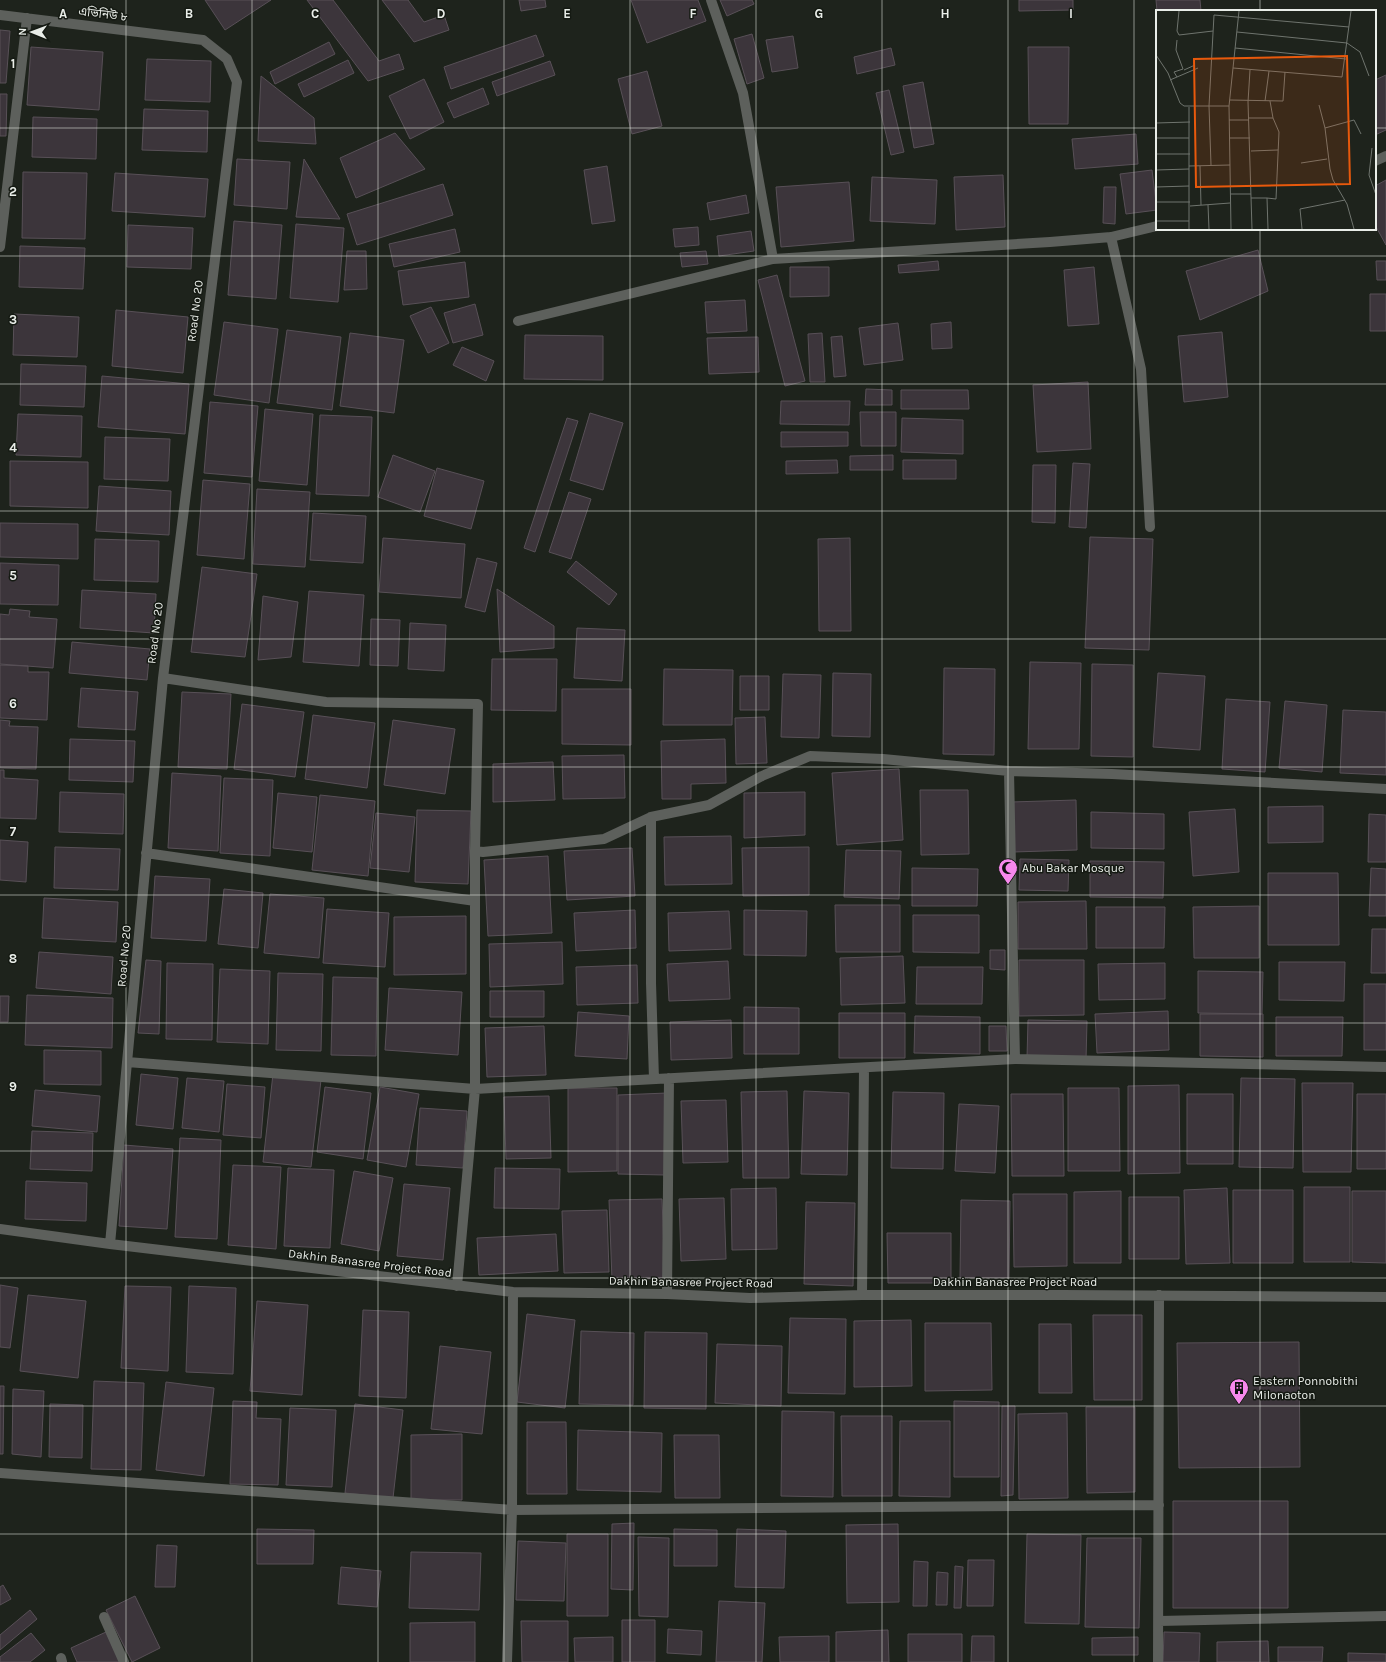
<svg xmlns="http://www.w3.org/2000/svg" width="1386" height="1662" font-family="Karla,'Noto Sans Bengali',sans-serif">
  <rect width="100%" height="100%" fill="#1e231c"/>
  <path fill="#3c353b" stroke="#585057" d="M205,0H271L225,30Z
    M307,0H333L379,61L399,54L404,69L368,81Z
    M382,0H408L424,22L444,15L449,30L414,42Z
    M519,0H545L546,7L521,11Z
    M631,0H698L706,21L647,43Z
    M720,0H752L754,4L727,16Z
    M1019,0H1073V10L1019,11Z
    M1156,0H1200L1201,11H1157Z
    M0,30L10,31L6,83H0Z
    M752,34L764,78L747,84L734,39Z
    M536,35L544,56L451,89L444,67Z
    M793,36L798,68L772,72L766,40Z
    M329,42L335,54L275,84L270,72Z
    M31,47L103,52L99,110L27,105Z
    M1028,47H1069L1068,124H1029Z
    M891,48L895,65L857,74L854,57Z
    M147,59L211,61L210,102L145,100Z
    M348,60L354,73L304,97L298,84Z
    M550,61L555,75L497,96L492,82Z
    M647,71L662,126L632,134L618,79Z
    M1386,75V130L1375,135V80Z
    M261,76L314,118L316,144L258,141Z
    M424,79L444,122L410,139L389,96Z
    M923,82L934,144L914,148L903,86Z
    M483,88L489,104L454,118L447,103Z
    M889,90L904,152L891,155L876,93Z
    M0,94H7L6,136H0Z
    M144,109L208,111L207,152L142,150Z
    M33,117L97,119L96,159L32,157Z
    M395,133L425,169L356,198L340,158Z
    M1136,134L1138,164L1075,169L1072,139Z
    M237,159L290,162L287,209L234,205Z
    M304,159L340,219L296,217Z
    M607,166L615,221L592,224L584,170Z
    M1152,170L1157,210L1126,214L1120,174Z
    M23,172L87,173L85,239L22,238Z
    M115,173L208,179L205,217L112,211Z
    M1003,175L1005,227L956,230L954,177Z
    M872,177L937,180L935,224L870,221Z
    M1386,180V245L1375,225V186Z
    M849,182L854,241L781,247L776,187Z
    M443,184L453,215L357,245L347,214Z
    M1104,187H1116L1115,224L1103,223Z
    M746,195L749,213L710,220L707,203Z
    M234,221L282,225L276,299L228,295Z
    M296,224L344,228L338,302L290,298Z
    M128,225L193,228L191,269L127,267Z
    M698,227L699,245L675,247L673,229Z
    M455,229L460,252L394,267L389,244Z
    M751,231L754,251L719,256L717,236Z
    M20,246L85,248L83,289L19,287Z
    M1258,250L1268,291L1200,320L1186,271Z
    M347,251H366L367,289L344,290Z
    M706,251L708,264L682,267L680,253Z
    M938,261L939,270L899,273L898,265Z
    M1376,261H1386V280H1377Z
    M465,262L469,297L403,305L398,271Z
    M790,267H829V296L790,297Z
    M1094,267L1099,324L1068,326L1064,270Z
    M777,275L805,381L785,386L758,280Z
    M1370,294H1386V331H1370Z
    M745,300L747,331L707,333L705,302Z
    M475,304L483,335L453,343L444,313Z
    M431,307L449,343L428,353L410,316Z
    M116,310L188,317L183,373L112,366Z
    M14,314L79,317L77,357L13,355Z
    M224,322L278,329L269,403L214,395Z
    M951,322L952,348L932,349L931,324Z
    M898,323L903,360L864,365L859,328Z
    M287,330L341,337L332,410L277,403Z
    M1222,332L1228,397L1184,402L1178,336Z
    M350,333L404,340L394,413L340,406Z
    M822,333L825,382H810L808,334Z
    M525,335L603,336V380L524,379Z
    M842,336L846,376L834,377L831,337Z
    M758,337L759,372L709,374L707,338Z
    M462,347L494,361L486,381L453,365Z
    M21,364L86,366L84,407L20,405Z
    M102,376L189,384L185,434L98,427Z
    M1088,382L1091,449L1037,452L1033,385Z
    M866,389L892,390V405H865Z
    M901,390H968L969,409H901Z
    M781,401H850L849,425L780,424Z
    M210,402L258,406L252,477L204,473Z
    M265,409L313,414L307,485L259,481Z
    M860,412H896V446H861Z
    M590,413L623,423L603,490L570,480Z
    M18,414L82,416L81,457L16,455Z
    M320,415L372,417L369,496L316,494Z
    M567,418L578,421L535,552L524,548Z
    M902,418L963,420V454L901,452Z
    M781,432H848V446L781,447Z
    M105,437L170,439L168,481L104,479Z
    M393,455L435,471L420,512L378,497Z
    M893,455V470H850V456Z
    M837,460L838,473L786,474V461Z
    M903,460H956V479H903Z
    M10,461L88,462V508L10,506Z
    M1073,463L1090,464L1086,528L1069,527Z
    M1033,465H1056L1055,523L1032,522Z
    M437,468L484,481L471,529L424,516Z
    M203,480L250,484L244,559L197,555Z
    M99,486L171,491L169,535L96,531Z
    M257,489L310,492L305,567L253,564Z
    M569,492L591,499L571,559L549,552Z
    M313,513L366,516L363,563L310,560Z
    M0,523L78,524V559L0,557Z
    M1090,537L1153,539L1149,650L1085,648Z
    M383,538L465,544L461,598L379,592Z
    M850,538L851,631H819L818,539Z
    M95,539L159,541L158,582L94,580Z
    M477,558L497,563L485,612L465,607Z
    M576,561L617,594L609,605L567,572Z
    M0,563L59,565L58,605L0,604Z
    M202,567L257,574L245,657L191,652Z
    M497,589L554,626V648L500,652Z
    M82,590L156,594L154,633L80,628Z
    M309,591L364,595L359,666L303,662Z
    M263,596L298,602L291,657L258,660Z
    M10,609L30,611L29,617L57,619L53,668L0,664V614L9,615Z
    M371,619L400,620L398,666L370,665Z
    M410,623L446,625L444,671L408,669Z
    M577,628L625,630L622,681L574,678Z
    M72,642L150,649L147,680L69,673Z
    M492,659H557L556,711L491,710Z
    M1030,662L1081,663L1079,749H1028Z
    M1092,664L1133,665V757L1091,756Z
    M0,665L28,666V672H49L47,720L0,718Z
    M944,668L995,669L994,755L943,754Z
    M664,669L733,670L732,725H663Z
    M833,673L871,674L870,737L832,736Z
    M1158,673L1205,676L1200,750L1153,747Z
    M783,674L821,675L819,738L781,737Z
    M740,676H769V710H740Z
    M81,688L138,692L135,730L78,727Z
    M562,689H631V745L562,744Z
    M182,692L231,694L227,769L178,767Z
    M1226,699L1270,702L1265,772L1222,769Z
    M1285,701L1327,705L1322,772L1279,768Z
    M242,704L304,712L295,777L234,769Z
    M1343,710L1386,712V775L1340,773Z
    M313,715L375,723L367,788L305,779Z
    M765,717L767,763L736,764L735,718Z
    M0,720L10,721L9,726L38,727L36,769L0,768Z
    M393,720L455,729L445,794L384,785Z
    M70,739L135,741L133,782L69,780Z
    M725,739L726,783L691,784V799H662L661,741Z
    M624,755L625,798L563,799L562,756Z
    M553,762L555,800L493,802V764Z
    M899,769L903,840L837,845L832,773Z
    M0,770H4V778L38,780L36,819L0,818Z
    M172,773L221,776L218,851L168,848Z
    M224,778L273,780L270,856L220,853Z
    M920,790H968L969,854L921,855Z
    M60,792L124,794L123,834L59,832Z
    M805,792V835L744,838V793Z
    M278,793L317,797L312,852L273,848Z
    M320,795L375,801L368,876L312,870Z
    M1076,800L1077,850L1013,852L1011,802Z
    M1323,806V842L1268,843V807Z
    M1235,809L1239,872L1193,876L1189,812Z
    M417,810L471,811L468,884L415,882Z
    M1091,812L1164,814V849L1091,848Z
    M376,813L415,817L409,872L370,868Z
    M1369,814L1386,815V862H1368Z
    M731,836L732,884L665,885L664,837Z
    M0,840L28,842L26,882L0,880Z
    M55,847L120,849L118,890L54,888Z
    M809,847V895L743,896L742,848Z
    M632,848L635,896L567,900L564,851Z
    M846,850L901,851L899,899L844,897Z
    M548,856L552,933L488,936L484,860Z
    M1020,859L1069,860L1068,891L1019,890Z
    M1090,861L1164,862L1163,898L1090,897Z
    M912,868L978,869L977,906H912Z
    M1371,868L1386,869V916H1369Z
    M1268,873H1338L1339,945H1268Z
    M155,876L210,879L206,941L151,938Z
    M224,889L263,893L258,948L218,944Z
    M270,894L324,898L319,958L264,953Z
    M44,898L118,902L116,942L42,938Z
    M1086,901L1087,949H1018V902Z
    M835,905H900V952H836Z
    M1259,906V958H1194L1193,907Z
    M1096,907H1165L1164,948H1096Z
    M327,909L389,913L385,967L323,963Z
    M635,910L636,948L576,951L574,913Z
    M744,910L807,911L806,956L744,955Z
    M729,911L731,949L669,951L668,913Z
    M913,915H979V953L913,952Z
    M466,916V974L394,975V917Z
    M1372,929H1386V973H1371Z
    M562,942L563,984L490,987L489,944Z
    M990,950H1005V970L990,969Z
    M39,952L113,957L111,994L36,988Z
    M903,956L905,1003L841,1005L840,958Z
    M146,960L161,961L159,1034L138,1033Z
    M1019,960H1084V1015L1019,1016Z
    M728,961L730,999L669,1001L667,964Z
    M1279,962H1345L1344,1001L1279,1000Z
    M167,963L213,964L212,1040L166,1039Z
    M1165,963V999L1099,1000L1098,964Z
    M637,965L638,1003L577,1005L576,967Z
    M917,967H983L982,1004H916Z
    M220,969L270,971L268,1044L217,1042Z
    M1198,971L1263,972L1262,1014L1198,1013Z
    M278,973L323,974L321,1051L276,1050Z
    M333,977L377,978L376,1056L331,1055Z
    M1364,984H1386V1050H1364Z
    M389,988L462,992L458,1055L385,1050Z
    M490,991H544V1017H490Z
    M27,995L113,998L112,1048L25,1045Z
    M0,996H9L8,1022H0Z
    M744,1007L799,1008V1054H744Z
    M1168,1011L1169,1050L1097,1053L1095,1014Z
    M578,1012L629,1016L627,1059L575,1056Z
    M839,1013H905V1058H839Z
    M1200,1014H1263V1057L1200,1056Z
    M915,1016L980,1017V1054L914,1053Z
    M1276,1017H1343L1342,1056H1276Z
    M731,1020L732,1058L671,1060L670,1022Z
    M1028,1020L1087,1021L1086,1060L1027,1058Z
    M544,1026L546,1075L487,1077L485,1028Z
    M989,1026H1006L1007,1051H989Z
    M44,1050L101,1051V1085L44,1084Z
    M141,1074L178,1078L173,1129L136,1125Z
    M273,1074L321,1080L311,1167L263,1162Z
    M187,1078L224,1081L219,1132L182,1128Z
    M1241,1078L1295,1079L1293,1168L1239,1167Z
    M1302,1083H1353L1351,1172H1303Z
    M227,1084L265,1087L261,1138L223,1135Z
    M1179,1085L1180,1173L1128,1174V1086Z
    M325,1087L371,1093L363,1159L317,1152Z
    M380,1087L419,1094L406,1167L367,1160Z
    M568,1088H617V1171L568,1172Z
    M1068,1088H1119L1120,1171H1068Z
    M35,1090L100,1096L97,1132L32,1126Z
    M787,1091L789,1178H743L741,1092Z
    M804,1091L849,1093L847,1175L801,1174Z
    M893,1092L944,1093L943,1169L891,1168Z
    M667,1093L665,1175L618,1174V1095Z
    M1011,1094H1063L1064,1176H1012Z
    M1187,1094H1233V1164H1187Z
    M1357,1094H1386V1169H1357Z
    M549,1096L551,1158L506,1159L504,1097Z
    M726,1100L728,1162L683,1163L681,1101Z
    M959,1104L999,1106L995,1173L955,1171Z
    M420,1108L467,1111L463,1168L416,1165Z
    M32,1131L93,1133L92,1171L30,1169Z
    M180,1138L221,1140L217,1239L175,1237Z
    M124,1145L173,1149L167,1229L119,1226Z
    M233,1165L281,1167L276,1249L228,1245Z
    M288,1168L334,1170L330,1248L284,1246Z
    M495,1168L560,1169L559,1209L494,1208Z
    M354,1171L393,1178L379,1251L341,1244Z
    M26,1181L87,1183L86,1221L25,1219Z
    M404,1184L450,1188L443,1260L397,1256Z
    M1304,1187H1350V1262H1304Z
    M776,1188L777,1249L732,1250L731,1189Z
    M1227,1188L1230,1263L1186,1264L1184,1190Z
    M1233,1190H1293V1263H1233Z
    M1121,1191V1263H1074V1192Z
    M1352,1191H1386V1263L1352,1262Z
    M1013,1194H1067V1266L1014,1267Z
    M1129,1197H1179V1259H1129Z
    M724,1198L726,1259L681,1261L679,1199Z
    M662,1199L665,1278L612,1280L609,1200Z
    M961,1200L1010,1201L1009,1278H960Z
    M806,1202L855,1203L853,1286L804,1284Z
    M607,1210L609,1272L564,1273L562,1211Z
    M887,1233H951V1283H888Z
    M556,1234L558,1271L479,1275L477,1238Z
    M0,1285L18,1288L10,1348L0,1347Z
    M125,1286L171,1287L168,1371L121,1368Z
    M189,1286L236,1288L233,1374L186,1372Z
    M28,1295L86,1301L78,1378L20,1371Z
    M257,1301L308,1305L302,1395L250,1391Z
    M363,1310L409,1312L406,1398L359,1396Z
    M527,1314L575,1320L565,1408L517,1402Z
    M1093,1315H1142V1400H1094Z
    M790,1318L846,1319L845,1394L788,1393Z
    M911,1320L912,1386L854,1387V1321Z
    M925,1323H991L992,1390L925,1391Z
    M1039,1324H1071L1072,1393H1039Z
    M581,1331L634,1333L633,1405L579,1404Z
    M645,1332L707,1333L706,1409L644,1408Z
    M1299,1342L1300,1467L1179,1468L1177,1343Z
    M717,1344L782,1346L781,1406L715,1403Z
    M440,1346L491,1352L482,1434L431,1429Z
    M94,1381L144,1383L141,1470L91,1469Z
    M166,1382L214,1388L204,1476L156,1470Z
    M0,1386H4L3,1454H0Z
    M13,1389L44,1391L41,1457L12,1454Z
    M233,1401L257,1402L256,1418L281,1419L278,1485L230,1484Z
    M954,1401L999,1402V1477H954Z
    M50,1404L83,1405L82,1458L49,1457Z
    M355,1404L403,1410L393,1498L345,1493Z
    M1002,1406H1015L1013,1495L1001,1496Z
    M1086,1407H1135V1492L1087,1493Z
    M290,1408L336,1410L332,1487L286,1485Z
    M782,1411L834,1412L833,1497L781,1496Z
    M1067,1413L1068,1498L1019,1499L1018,1414Z
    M841,1416H892V1496H842Z
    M900,1421H950V1497L899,1496Z
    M527,1422H566L567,1494H527Z
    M578,1430L662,1433L661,1492L577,1490Z
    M462,1434V1500H411V1435Z
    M674,1435H719L720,1498H675Z
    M1173,1501H1288V1608H1173Z
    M634,1523L633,1590L611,1589L612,1524Z
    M898,1524L899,1602L847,1603L846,1525Z
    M257,1529L314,1530L313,1564H257Z
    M674,1529L717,1530V1566H674Z
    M737,1529L786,1531L784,1588L735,1587Z
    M567,1534H608V1616H567Z
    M1027,1534L1081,1535L1079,1624L1025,1623Z
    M638,1537L669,1538L668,1617L639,1616Z
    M1087,1538H1141L1139,1628L1085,1627Z
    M518,1541L566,1543L564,1601L516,1600Z
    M157,1545L177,1546L175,1587H155Z
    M411,1552L481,1553L479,1610L409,1608Z
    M968,1560H994L993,1606H967Z
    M914,1561L928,1562L927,1606H913Z
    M955,1566L963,1567L961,1608H954Z
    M341,1567L381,1571L377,1607L338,1604Z
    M937,1572L948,1573L947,1605H936Z
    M3,1585L11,1599L0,1605V1587Z
    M135,1596L160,1648L132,1662L106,1610Z
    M719,1601L765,1603L762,1662H716Z
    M30,1610L37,1619L0,1650V1635Z
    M622,1620H655V1662H622Z
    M521,1621H568V1662H522Z
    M475,1622V1662H410V1623Z
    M668,1629L702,1631L701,1655L667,1653Z
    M888,1630L889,1662H836V1632Z
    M106,1632L120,1662H77L71,1648Z
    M1164,1632L1200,1633L1199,1662H1163Z
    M31,1633L45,1650L30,1662H0V1657Z
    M908,1634H962V1662H908Z
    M829,1636V1662H780L779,1637Z
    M972,1636H994V1662H971Z
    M613,1637V1662H575L574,1638Z
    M1138,1637V1655H1092V1638Z
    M1268,1641L1269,1662H1217V1642Z
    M1278,1647H1323L1322,1662H1278Z
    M1348,1653L1386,1654V1662H1348Z"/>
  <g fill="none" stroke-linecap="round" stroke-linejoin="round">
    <path stroke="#5d605c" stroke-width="10" d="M711,0L743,93L773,259
      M0,15L203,40L227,59L237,82L163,678L110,1244
      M1375,161L1386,156
      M1111,237L1141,369L1150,527
      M0,247L27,18
      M518,321L773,259L1050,242L1111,237L1157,226
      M163,678L326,702L478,704L475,851V1089L457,1286
      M1009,771L1015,1059
      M475,851L483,852L604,839L651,817
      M146,853L475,901
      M127,1062L475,1089L1015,1059L1386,1067
      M654,1079L651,983V817L709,805L762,776L810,756L883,759L1009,771L1112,774L1386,789
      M0,1229L110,1244L513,1292L667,1294L750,1298L862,1295H1062L1386,1297
      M667,1294L669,1078
      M862,1295L864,1068
      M0,1473L512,1510L1159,1505
      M104,1617L124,1662
      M1159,1621L1386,1616
      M61,1658L62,1662
      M507,1662L512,1510L513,1292
      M1158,1662L1159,1295"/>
  </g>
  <path fill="none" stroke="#e9ede8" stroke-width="1" stroke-opacity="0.55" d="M126,0V1662M252,0V1662M378,0V1662M504,0V1662M630,0V1662M756,0V1662M882,0V1662M1008,0V1662M1134,0V1662M1260,0V11M0,128H1157M1375,128H1386M1260,229V1662M0,256H1386M0,384H1386M0,511H1386M0,639H1386M0,767H1386M0,895H1386M0,1023H1386M0,1151H1386M0,1278H1386M0,1406H1386M0,1534H1386"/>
  <defs>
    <symbol id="mosque-pin" viewBox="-11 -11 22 30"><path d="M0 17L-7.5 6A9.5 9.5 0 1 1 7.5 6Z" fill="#f788ec" stroke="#151a13"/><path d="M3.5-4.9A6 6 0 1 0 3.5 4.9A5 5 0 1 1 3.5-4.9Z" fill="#111"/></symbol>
    <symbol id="building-pin" viewBox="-11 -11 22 30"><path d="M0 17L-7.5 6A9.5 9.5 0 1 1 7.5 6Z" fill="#f788ec" stroke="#151a13"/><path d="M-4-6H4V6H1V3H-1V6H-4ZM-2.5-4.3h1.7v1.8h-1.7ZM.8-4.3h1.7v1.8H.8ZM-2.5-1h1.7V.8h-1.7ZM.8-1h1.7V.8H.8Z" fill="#111"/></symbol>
  </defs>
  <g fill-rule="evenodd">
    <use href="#mosque-pin" x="997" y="857" width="22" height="30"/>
    <use href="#building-pin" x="1228" y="1377" width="22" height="30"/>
  </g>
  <g text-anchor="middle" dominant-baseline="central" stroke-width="3" stroke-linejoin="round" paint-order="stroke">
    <g font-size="12" fill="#e9ede8" stroke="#151a13">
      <text transform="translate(103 14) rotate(7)">এভিনিউ ৮</text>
      <text transform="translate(195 311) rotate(-83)">Road No 20</text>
      <text transform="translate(155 633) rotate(-83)">Road No 20</text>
      <text transform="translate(124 956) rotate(-85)">Road No 20</text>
      <text transform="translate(370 1263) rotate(7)">Dakhin Banasree Project Road</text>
      <text transform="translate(691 1282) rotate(1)">Dakhin Banasree Project Road</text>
      <text x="1015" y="1282">Dakhin Banasree Project Road</text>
    </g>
    <g font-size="12" fill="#e9ede8" stroke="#151a13" text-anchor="start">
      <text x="1022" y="868">Abu Bakar Mosque</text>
      <text x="1253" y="1381">Eastern Ponnobithi<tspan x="1253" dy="14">Milonaoton</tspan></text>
    </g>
  </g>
  <g transform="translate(1156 10)">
    <rect width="220" height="220" fill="#1e231c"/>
    <path fill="none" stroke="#6f746e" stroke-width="1" d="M23,1L21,21L23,25L57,21M81,22L191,33L204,42L213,66M79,38L190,49M0,45L12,63L24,93L28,96H73M77,58L186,67L195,1M28,60L39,55M94,60L92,92L96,219M21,67L18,62L27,59L20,40L21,30M14,70L42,58M74,90L127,91L129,62M109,91L113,61M114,91L117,108M163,95L169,118L174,159L177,170L191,194L198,219M33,97V219M93,108H117L123,122L120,189L111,188M73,110H93M0,113L34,112M169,118L198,110L205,124M0,128H33M73,128H94M216,138L213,165L220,185M95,141L122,140M0,144H34M145,153L171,149M55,155L53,96L58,5L193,17M33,156L74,155M44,156L45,195M0,160L33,159M0,177L33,176M74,184H95M95,188H111L112,219M0,192H34M52,195L53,219M34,196L74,193M0,211H33M75,219L73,96L83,1M146,219L144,199L189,190"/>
    <path fill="#e8590c" fill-opacity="0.15" stroke="#e8590c" stroke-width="2" d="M191,46L194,174L40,177L38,49Z"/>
    <rect width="220" height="220" fill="none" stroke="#e9ede8" stroke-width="2"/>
  </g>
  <g font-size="13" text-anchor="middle" font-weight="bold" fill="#e9ede8" stroke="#151a13" stroke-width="3" stroke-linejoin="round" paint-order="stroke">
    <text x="63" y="18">A</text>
    <text x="189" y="18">B</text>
    <text x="315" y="18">C</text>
    <text x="441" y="18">D</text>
    <text x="567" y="18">E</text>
    <text x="693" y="18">F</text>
    <text x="819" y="18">G</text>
    <text x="945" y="18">H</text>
    <text x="1071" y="18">I</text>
    <text x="13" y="68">1</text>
    <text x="13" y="196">2</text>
    <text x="13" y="324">3</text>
    <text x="13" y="452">4</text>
    <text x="13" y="580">5</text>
    <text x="13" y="708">6</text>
    <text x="13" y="836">7</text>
    <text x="13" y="963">8</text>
    <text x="13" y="1091">9</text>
  </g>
  <g transform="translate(32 32) rotate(271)" stroke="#151a13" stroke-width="3" paint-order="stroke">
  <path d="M0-3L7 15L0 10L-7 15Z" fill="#e9ede8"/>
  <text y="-6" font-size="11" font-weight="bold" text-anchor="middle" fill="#e9ede8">N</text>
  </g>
</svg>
